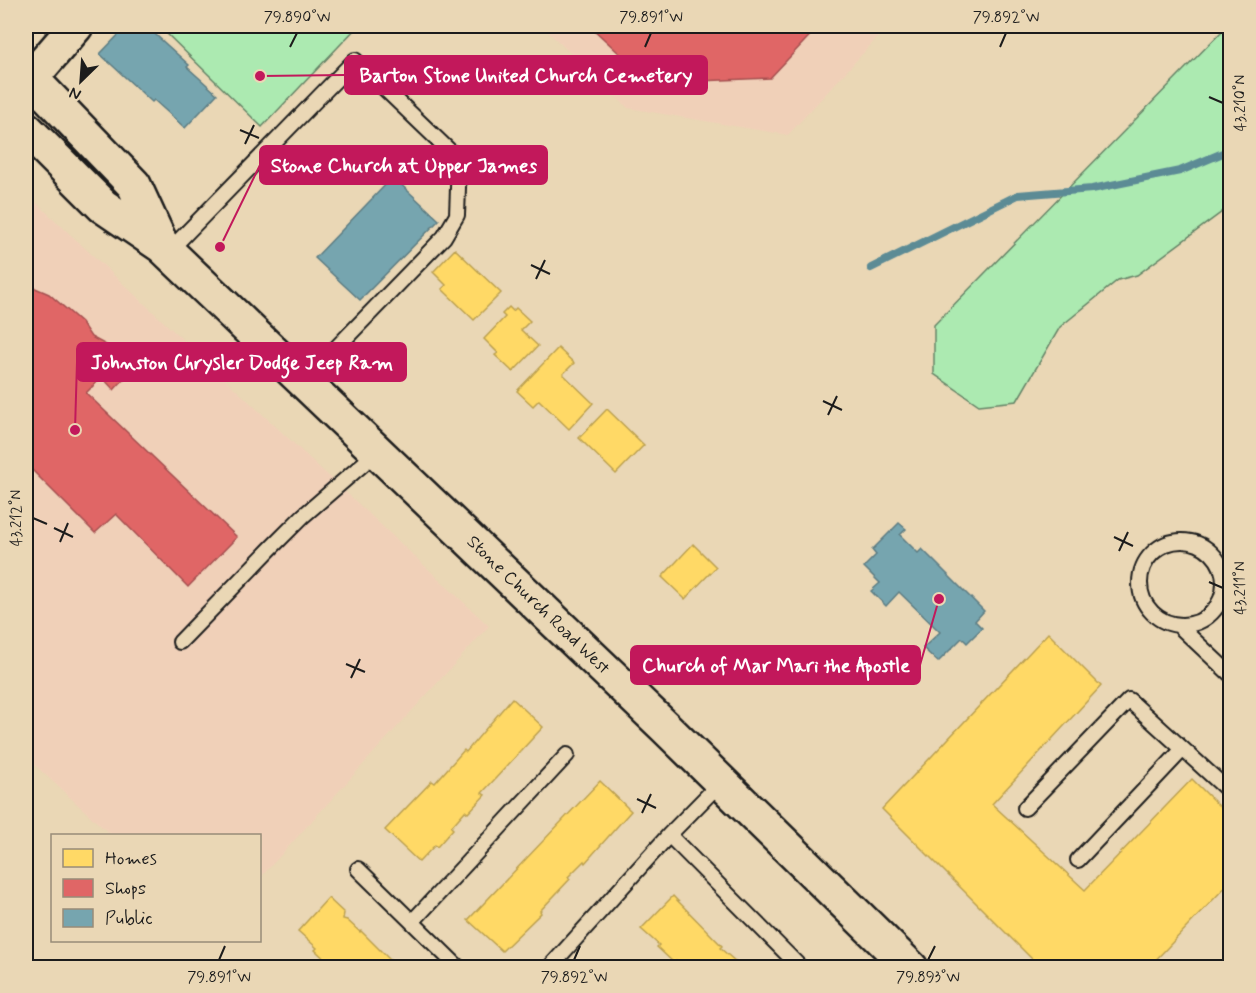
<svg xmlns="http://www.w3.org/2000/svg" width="1256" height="993" font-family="Mynerve,sans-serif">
  <rect width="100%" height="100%" fill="#ead7b5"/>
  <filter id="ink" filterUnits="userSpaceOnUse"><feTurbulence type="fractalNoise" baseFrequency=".0167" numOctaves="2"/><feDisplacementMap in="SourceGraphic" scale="12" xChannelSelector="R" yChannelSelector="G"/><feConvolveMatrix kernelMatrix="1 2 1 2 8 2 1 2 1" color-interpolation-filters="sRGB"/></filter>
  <g filter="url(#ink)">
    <path fill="#f0d0b8" d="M542,26H888L788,135L628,108Z
      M26,193L489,626L260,878V836L111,835L26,757Z"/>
    <path fill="#aceab1" stroke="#648366" stroke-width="1.5" d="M159,26H358L262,127Z
      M1227,26H1230V206L1137,275L1118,280L1060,327L1017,401L979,405L934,374V325Z"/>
    <path fill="#ffd966" stroke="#bba050" stroke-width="1.5" d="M455,249L501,293L474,320L442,289L446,285L433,272Z
      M509,307L513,311L516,308L530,321L521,330L538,346L513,372L495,355L498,353L484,339L505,317L502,314Z
      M558,348L574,363L563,374L593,403L569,429L539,400L533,406L517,391Z
      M607,409L644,445L616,474L579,438Z
      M693,544L716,567L685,599L662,577Z
      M1048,633L1101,686L992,804L1085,890L1192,779L1230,817V882L1148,968H1041L882,809Z
      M512,698L543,727L482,793L485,795L468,813L465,811L451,827L453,829L437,847L435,845L419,862L385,830L432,781L435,783L464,750L466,752Z
      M600,781L631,811L585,863L584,861L568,877L570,879L540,911L541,913L502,951L468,920Z
      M673,896L722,946L720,948L743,968H682L676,961L674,963L657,947L659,945L641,929Z
      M328,898L344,913L343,919L347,920L360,932L361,931L394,964L400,968H337L334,964L332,966L315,950L317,948L298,931Z"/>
    <path fill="#e06666" stroke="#a55050" stroke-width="1.5" d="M590,26H819L770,78L651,83Z
      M26,284L49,294L81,322L91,337L125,355L135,367L114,390L102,377L86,393L237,537L188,587L116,514L95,533L29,467L26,470Z"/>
    <path fill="#76a5af" stroke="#5b7c83" stroke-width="1.5" d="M127,26H146L189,65L187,67L217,94L185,128L154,100L152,102L100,54Z
      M393,177L439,220L360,300L315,258Z
      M899,523L906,529L900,535L918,553L922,549L984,611L975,621L982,628L967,643L962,638L938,662L923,648L940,632L899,592L886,606L871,591L880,583L864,567L876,555L872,550Z"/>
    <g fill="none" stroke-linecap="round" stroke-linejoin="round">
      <path stroke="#5c8b95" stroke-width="8" d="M871,268L1018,195L1092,189L1180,171L1230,150"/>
      <defs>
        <path id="service" d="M168,252L355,60L459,160L457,215L444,237L304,381
          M1140 583a42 42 0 1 1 84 0a42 42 0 1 1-84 0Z
          M1178,625L1230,674
          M180,642L273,546L303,516L377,452
          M1025,808L1129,700L1230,792
          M669,835L801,968
          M1078,860L1183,749
          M358,869L459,968
          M412,922L567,755
          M549,968L669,835L721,782"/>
        <path id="secondary" d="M26,73L134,185L162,246
          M26,129L103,206L162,246L664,726L911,968"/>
        <path id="primary" d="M26,84L76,26"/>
      </defs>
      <use href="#service" stroke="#1c1c1c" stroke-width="18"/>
      <use href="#secondary" stroke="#1c1c1c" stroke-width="38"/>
      <use href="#primary" stroke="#1c1c1c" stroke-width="38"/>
      <use href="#service" stroke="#ead7b5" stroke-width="14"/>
      <use href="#secondary" stroke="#ead7b5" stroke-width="33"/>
      <use href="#primary" stroke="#ead7b5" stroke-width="33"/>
    </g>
  </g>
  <path fill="none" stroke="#1c1c1c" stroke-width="2" d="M290,47L297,33M645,47L651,33M1000,47L1006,33M1209,97L1223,103M240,130L259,138M245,144L254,125M531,265L550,274M536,279L545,260M823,401L842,410M828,415L837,396M33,518L47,524M54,528L73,537M1114,537L1133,546M60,542L68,523M1119,551L1128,532M1209,582L1223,588M346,664L365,672M351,678L360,659M637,799L656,808M642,813L651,794M219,960L225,946M574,960L580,946M928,960L935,946"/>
  <g text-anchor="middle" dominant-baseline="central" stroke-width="6" stroke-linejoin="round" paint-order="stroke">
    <g font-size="18" fill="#1c1c1c" stroke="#ead7b5">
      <text transform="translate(538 605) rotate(44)">Stone Church Road West</text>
    </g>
  </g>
  <path fill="none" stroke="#c2185b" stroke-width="2" d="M260 76L345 75M220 247L260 165M75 430L77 362M939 599L920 665"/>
  <g fill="#c2185b" stroke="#ead7b5" stroke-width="2">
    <circle cx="260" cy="76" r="6"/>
    <circle cx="220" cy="247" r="6"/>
    <circle cx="75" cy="430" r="6"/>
    <circle cx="939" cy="599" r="6"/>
  </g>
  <g fill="#c2185b" stroke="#c2185b" stroke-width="2">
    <rect x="345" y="56" width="362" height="38" rx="6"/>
    <rect x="260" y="146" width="287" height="38" rx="6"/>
    <rect x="77" y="343" width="329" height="38" rx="6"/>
    <rect x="631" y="646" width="289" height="38" rx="6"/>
  </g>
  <g font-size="20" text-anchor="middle" font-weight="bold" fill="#fff">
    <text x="526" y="82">Barton Stone United Church Cemetery</text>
    <text x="404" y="172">Stone Church at Upper James</text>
    <text x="242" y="369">Johnston Chrysler Dodge Jeep Ram</text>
    <text x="776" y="672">Church of Mar Mari the Apostle</text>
  </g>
  <rect width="1256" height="993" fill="none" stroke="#ead7b5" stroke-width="66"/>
  <rect x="51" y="834" width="210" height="108" fill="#ead7b5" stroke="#988c78" stroke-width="1.5"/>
  <rect x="63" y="849" width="30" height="18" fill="#ffd966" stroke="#988c78" stroke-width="1.5"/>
  <text x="105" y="864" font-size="18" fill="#1c1c1c">Homes</text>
  <rect x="63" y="879" width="30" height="18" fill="#e06666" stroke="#988c78" stroke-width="1.5"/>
  <text x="105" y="894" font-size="18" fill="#1c1c1c">Shops</text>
  <rect x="63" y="909" width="30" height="18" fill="#76a5af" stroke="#988c78" stroke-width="1.5"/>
  <text x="105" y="924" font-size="18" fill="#1c1c1c">Public</text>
  <g transform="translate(81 81) rotate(205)" stroke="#ead7b5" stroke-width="4.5" paint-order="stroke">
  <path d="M0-4.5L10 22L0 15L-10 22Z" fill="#1c1c1c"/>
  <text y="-9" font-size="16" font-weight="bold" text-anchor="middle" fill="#1c1c1c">N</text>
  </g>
  <rect x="33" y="33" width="1190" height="927" fill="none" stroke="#1c1c1c" stroke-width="2"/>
  <g font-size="15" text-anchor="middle" fill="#1c1c1c">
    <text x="297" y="22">79.890°W</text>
    <text x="651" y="22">79.891°W</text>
    <text x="1006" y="22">79.892°W</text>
    <text transform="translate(1240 103) rotate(-90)" y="5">43.210°N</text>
    <text transform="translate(16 518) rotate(-90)" y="5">43.212°N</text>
    <text transform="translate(1240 588) rotate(-90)" y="5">43.211°N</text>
    <text x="219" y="982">79.891°W</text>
    <text x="574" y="982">79.892°W</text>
    <text x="928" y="982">79.893°W</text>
  </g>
</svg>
